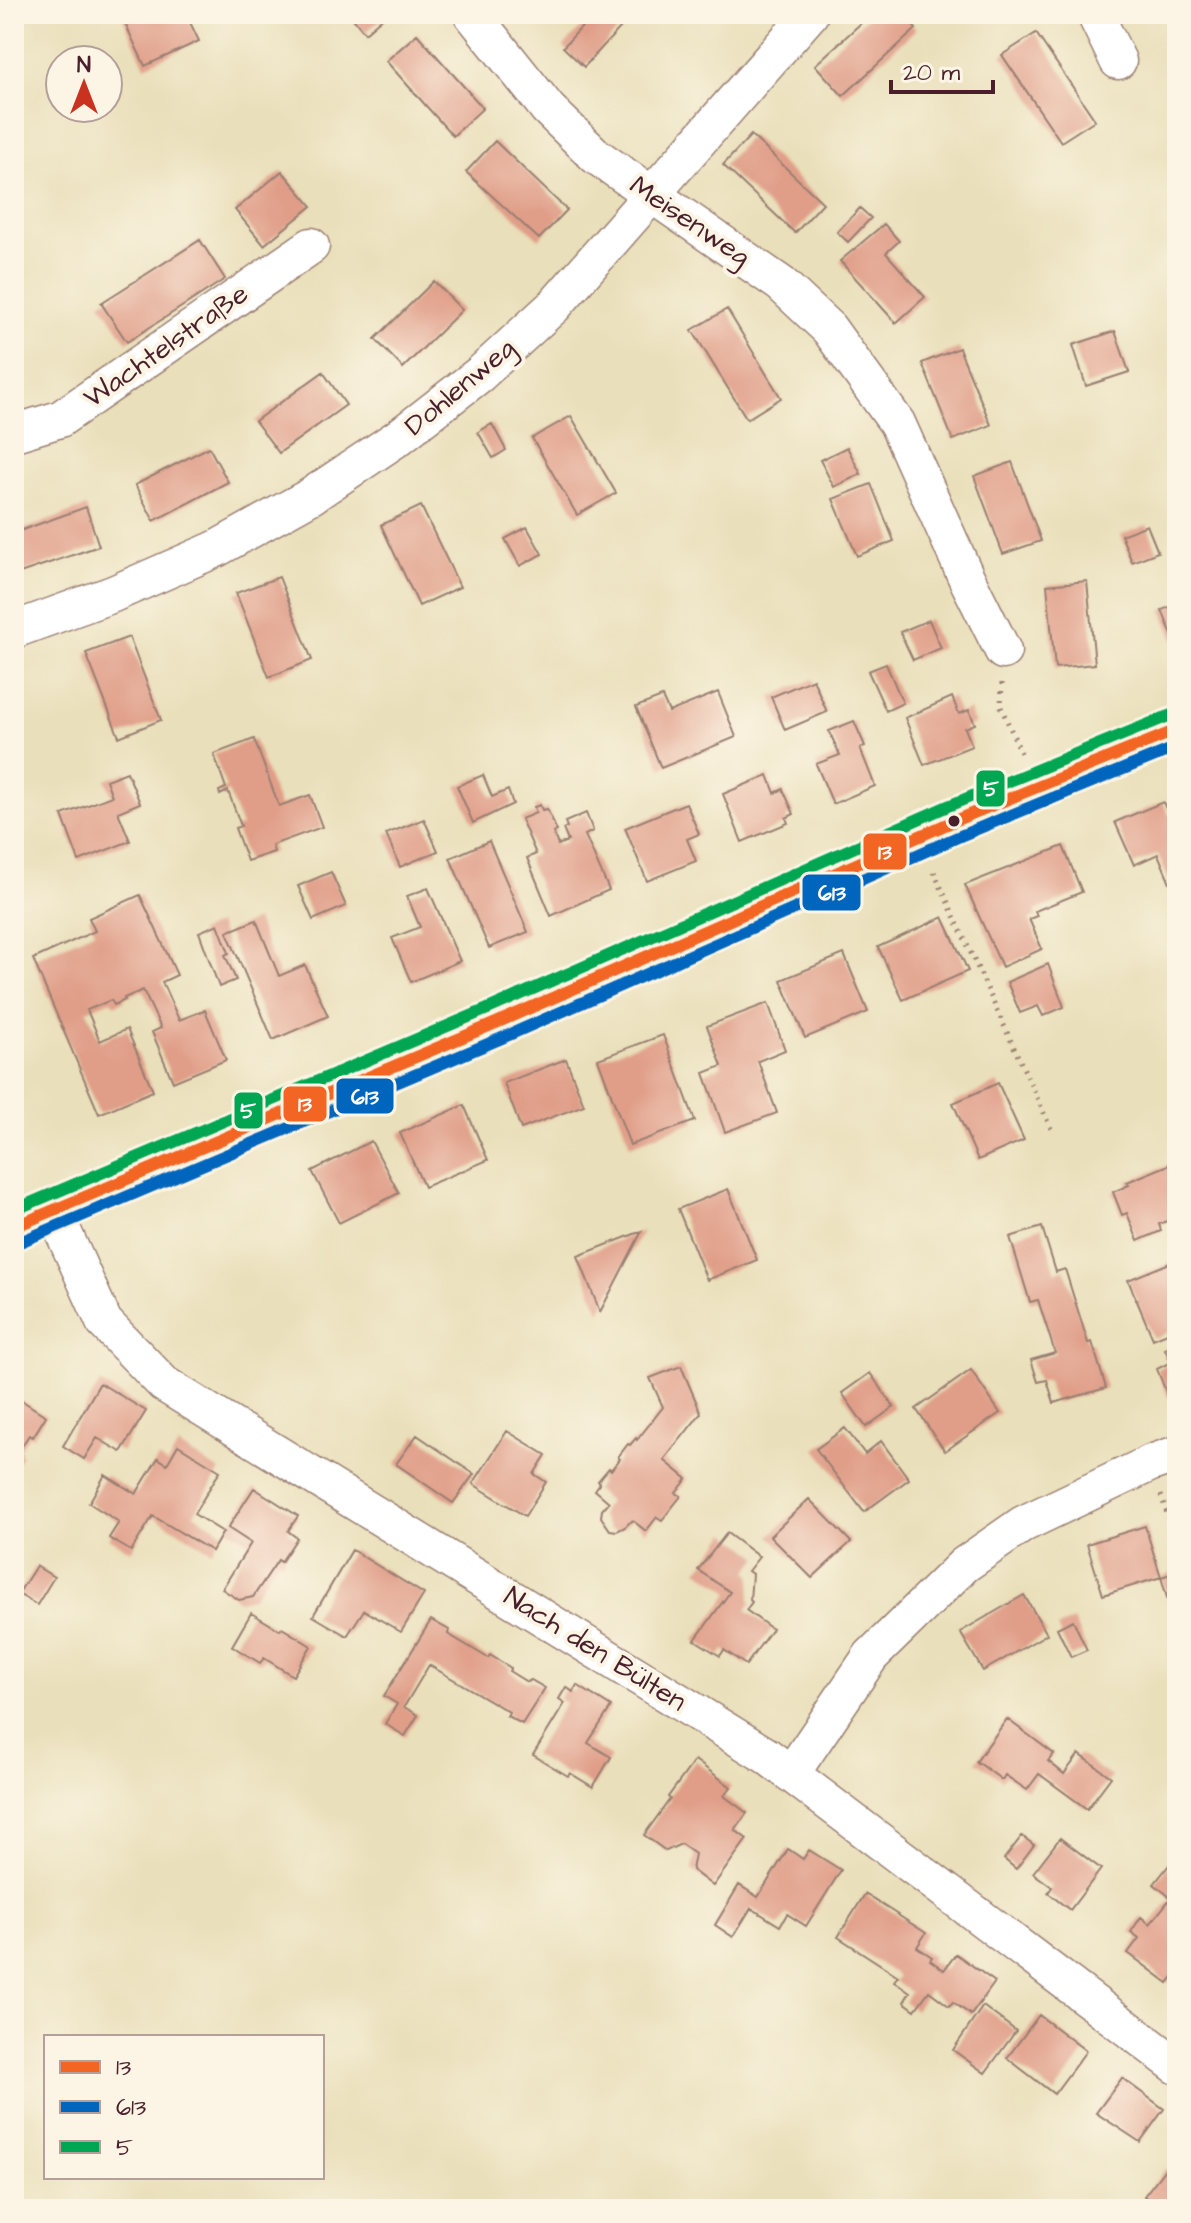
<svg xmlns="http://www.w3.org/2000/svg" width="1191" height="2223" font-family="'Architects Daughter',sans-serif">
  <rect width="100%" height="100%" fill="#fcf5e5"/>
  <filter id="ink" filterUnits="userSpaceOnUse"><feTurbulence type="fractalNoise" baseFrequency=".0125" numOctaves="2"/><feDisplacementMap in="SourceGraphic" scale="16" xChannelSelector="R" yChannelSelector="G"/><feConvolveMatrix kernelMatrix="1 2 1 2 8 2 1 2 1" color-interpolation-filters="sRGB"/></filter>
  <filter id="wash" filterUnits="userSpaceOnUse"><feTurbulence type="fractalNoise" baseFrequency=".006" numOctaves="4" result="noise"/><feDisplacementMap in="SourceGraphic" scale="32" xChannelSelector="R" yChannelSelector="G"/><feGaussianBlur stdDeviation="1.8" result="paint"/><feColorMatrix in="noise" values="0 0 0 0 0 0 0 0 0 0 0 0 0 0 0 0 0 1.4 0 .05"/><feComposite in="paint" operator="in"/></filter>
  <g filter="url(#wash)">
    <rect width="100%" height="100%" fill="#e9dfba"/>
    <g id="blocks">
      <path fill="#e09e88" d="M129,14H186L199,41L145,66L122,17Z
        M349,14H387L365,33Z
        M594,14H633L584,67L563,47Z
        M871,14H903L916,29L843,96L815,65Z
        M1036,33L1095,120L1061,142L1002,55Z
        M417,34L483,108L453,136L386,61Z
        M751,135L823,203L795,233L723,165Z
        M495,141L567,210L539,239L466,172Z
        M282,171L312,206L264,245L235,210Z
        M860,208L871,218L848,242L837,232Z
        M884,224L899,241L886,253L925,297L896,323L840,261Z
        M200,240L225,279L127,342L101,303Z
        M434,281L462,310L403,368L375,339Z
        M727,309L781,398L747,419L692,330Z
        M1115,331L1129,372L1086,386L1073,345Z
        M959,348L991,425L953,440L922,363Z
        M323,372L346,405L279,453L255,421Z
        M571,416L616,493L577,515L532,438Z
        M492,424L506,450L493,458L478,432Z
        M209,447L228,482L154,521L135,485Z
        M847,447L861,474L834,487L820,460Z
        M1012,462L1041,541L1003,554L974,476Z
        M871,484L894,541L857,556L833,499Z
        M421,506L460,587L419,606L381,525Z
        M86,507L99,546L20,573L14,555V533Z
        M1147,525L1158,552L1132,562L1121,535Z
        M527,527L542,554L520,566L505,539Z
        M279,577L312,660L269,677L236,593Z
        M1087,581L1095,664L1055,668L1047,585Z
        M1177,604V647L1162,610Z
        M929,620L941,648L913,660L900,632Z
        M129,637L161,720L119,737L86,653Z
        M886,664L903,703L886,711L868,671Z
        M813,679L827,712L785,730L771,697Z
        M718,692L736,737L661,768L636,707L662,697L669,712Z
        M952,697L959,714L969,710L975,724L965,728L972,746L924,765L905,718Z
        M854,721L865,746L860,748L875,786L833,804L816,764L840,755L829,731Z
        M254,739L279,806L310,795L322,827L272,845L274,852L247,861L235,828L241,826L228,791L220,795L219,791L226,788L214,754Z
        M127,772L140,803L118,812L130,841L79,861L62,815L112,796L106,780Z
        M483,775L492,797L508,790L513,804L473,823L457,786Z
        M768,775L775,793L783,789L794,814L786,818L788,823L742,842L723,794Z
        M1163,802L1169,815L1177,813V883L1171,885L1158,854L1134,865L1115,822Z
        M686,803L699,834L687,839L696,861L647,881L625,828Z
        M540,805L542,810L547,809L557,831L553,833L558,845L568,841L563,829L567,827L565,822L586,813L593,831L585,835L609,890L551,916L527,858L536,854L521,819L536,813L534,807Z
        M424,819L438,851L400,867L386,834Z
        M489,841L528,932L489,948L450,858Z
        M1063,846L1082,892L1035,911L1037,916L1029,919L1042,949L1002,967L965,885Z
        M331,872L346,906L313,920L298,886Z
        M428,888L460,961L411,982L392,938L420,927L407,896Z
        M140,895L177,975L162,982L179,1020L205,1010L226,1060L173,1082L152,1032L161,1028L143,990L124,998L125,1000L114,1005L111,1000L87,1010L100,1041L127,1029L153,1091L99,1114L33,959L95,931L89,918Z
        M943,917L968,971L903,1000L878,947Z
        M256,920L279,976L305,965L328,1016L273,1040L227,932Z
        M218,924L229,953L225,955L236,980L219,987L199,932Z
        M844,954L868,1012L805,1038L781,980Z
        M1048,964L1064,1007L1043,1016L1038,1006L1020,1013L1007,982Z
        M768,1003L785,1050L758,1061L777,1113L725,1132L704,1073L722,1066L707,1026Z
        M663,1035L695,1121L630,1145L598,1059Z
        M566,1059L584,1105L521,1129L504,1083Z
        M998,1083L1024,1140L978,1160L953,1103Z
        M464,1105L488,1160L424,1187L400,1133Z
        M371,1141L399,1193L339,1223L312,1171Z
        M1171,1164L1177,1179V1217L1159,1224L1161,1231L1138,1241L1127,1213L1122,1215L1113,1192L1129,1185L1127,1182Z
        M728,1189L757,1260L707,1280L678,1209Z
        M1042,1227L1056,1272L1065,1269L1088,1343L1092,1342L1106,1388L1054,1403L1047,1380L1038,1382L1031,1360L1055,1353L1038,1300L1030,1302L1010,1237Z
        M642,1231L600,1312L578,1256Z
        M1177,1260V1329L1153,1339L1128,1280Z
        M1177,1344V1393L1168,1397L1157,1369L1171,1362L1165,1349Z
        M681,1366L701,1413L664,1460L687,1479L676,1493L681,1496L662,1520L657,1517L646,1531L632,1520L625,1527L617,1531L610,1530L601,1517L602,1510L609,1502L595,1490L600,1483L598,1481L609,1468L611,1470L620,1459L618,1457L628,1444L630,1445L636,1438L637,1440L663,1407L650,1378Z
        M971,1370L1000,1413L945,1451L916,1409Z
        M870,1373L894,1407L866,1427L842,1393Z
        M100,1383L146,1411L121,1452L97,1438L84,1459L63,1446Z
        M21,1400L46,1416L33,1437L29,1435L18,1452L22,1455L14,1468V1408L16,1409Z
        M845,1428L865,1454L881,1441L909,1479L864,1512L816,1449Z
        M507,1431L546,1455L534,1474L546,1482L525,1516L473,1484Z
        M417,1435L474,1474L453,1503L396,1464Z
        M178,1445L220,1471L194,1514L223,1532L212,1551L153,1516L131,1551L109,1538L119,1522L89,1503L105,1475L136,1494L158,1458L167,1464Z
        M254,1488L298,1516L288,1531L297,1538L281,1562L278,1560L253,1597L239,1600L222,1589L251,1543L228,1528Z
        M809,1499L851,1542L812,1578L770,1536Z
        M1145,1526L1161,1577L1103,1595L1087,1544Z
        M727,1533L759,1557L748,1571L752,1574L750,1600L752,1602L746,1610L772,1629L746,1665L724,1650L720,1656L695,1640L730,1592L698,1570Z
        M352,1550L424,1594L401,1632L364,1610L347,1636L313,1616Z
        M36,1566L54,1577L37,1605L18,1594Z
        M1177,1572V1613L1172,1615L1161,1577Z
        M1024,1595L1047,1634L983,1671L960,1632Z
        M251,1613L280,1630L282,1628L311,1646L293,1676L264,1658L260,1663L232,1646Z
        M431,1620L449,1630L448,1634L488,1658L490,1655L511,1668L509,1671L527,1682L531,1680L545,1688L522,1724L507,1716L509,1712L429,1665L404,1707L418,1715L405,1736L385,1724L397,1704L384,1696Z
        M1073,1620L1087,1650L1071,1657L1057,1628Z
        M577,1685L611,1707L588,1743L611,1757L593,1787L570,1773L568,1776L533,1755L565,1703L559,1699L566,1687L573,1692Z
        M1007,1719L1054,1754L1048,1761L1064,1774L1079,1754L1111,1777L1087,1809L1039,1774L1027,1790L1005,1775L1002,1780L979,1763L978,1764L976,1762Z
        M695,1760L731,1787L724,1796L747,1813L735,1830L747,1839L713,1886L692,1870L695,1854L681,1844L666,1851L644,1835L670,1799L668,1797Z
        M1022,1836L1034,1845L1016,1869L1004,1859Z
        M1060,1838L1101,1869L1070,1910L1048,1893L1052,1887L1033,1873Z
        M788,1849L803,1859L809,1850L841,1870L806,1926L787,1914L780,1926L751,1908L733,1937L715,1925L739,1885L758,1897Z
        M1169,1865L1177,1872V1972L1168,1983L1128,1953L1139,1938L1131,1932L1141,1917L1150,1924L1171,1898L1154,1884Z
        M865,1894L926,1933L917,1947L932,1957L930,1960L944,1970L956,1954L995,1982L971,2015L953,2002L949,2006L929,1991L915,2010L904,2002L910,1992L894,1981L898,1976L838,1937Z
        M983,2006L1016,2031L985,2073L953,2050Z
        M1039,2015L1086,2051L1054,2094L1007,2058Z
        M1122,2078L1164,2109L1140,2142L1096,2113Z
        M1177,2167V2207L1170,2202L1165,2209H1160L1144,2196L1165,2169L1171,2174Z"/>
    </g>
  </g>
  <g filter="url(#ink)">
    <use href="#blocks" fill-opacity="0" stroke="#9a7f72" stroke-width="2"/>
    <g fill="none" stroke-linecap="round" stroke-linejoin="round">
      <defs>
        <path id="minor" d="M472,14L548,109L596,156L781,284L829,329L897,423L966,577L1003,651
          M1095,14L1118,61
          M14,433L60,419L311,246
          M14,630L113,594L216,549L311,496L399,437L480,374L554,306L810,14
          M53,1209L104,1322L164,1384L767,1756L1177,2066
          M791,1774L871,1656L964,1565L1023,1524L1151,1463L1177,1454"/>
        <path id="major" d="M14,1227L496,1023L954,821L1177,730"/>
      </defs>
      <use href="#minor" stroke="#9a7f72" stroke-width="39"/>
      <use href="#major" stroke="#9a7f72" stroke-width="47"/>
      <path stroke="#9a7f72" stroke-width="5" stroke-dasharray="2 6" stroke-linecap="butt" d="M1002,683L1001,707L1021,753
        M934,872L1053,1133
        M1161,1495L1177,1544"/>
      <use href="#minor" stroke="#fff" stroke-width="36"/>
      <use href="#major" stroke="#f4c26a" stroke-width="44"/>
      <defs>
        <path id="bus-1" d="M14,1227L496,1023L954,821L1177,730"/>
        <path id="bus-2" d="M20,1242L502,1038L960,836L1177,747"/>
        <path id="bus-3" d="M14,1210L490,1008L948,806L1171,715"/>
      </defs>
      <use href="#bus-1" stroke="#fcf5e5" stroke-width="18"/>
      <use href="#bus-2" stroke="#fcf5e5" stroke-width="18"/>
      <use href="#bus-3" stroke="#fcf5e5" stroke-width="18"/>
      <use href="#bus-1" stroke="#f26522" stroke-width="12"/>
      <use href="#bus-2" stroke="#0065bd" stroke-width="12"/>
      <use href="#bus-3" stroke="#00a651" stroke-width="12"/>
    </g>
  </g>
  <circle fill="#4a1f2b" stroke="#fcf5e5" stroke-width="3" cx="954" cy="821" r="7"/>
  <g text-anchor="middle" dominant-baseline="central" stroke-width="8" stroke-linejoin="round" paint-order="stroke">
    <g font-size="28" fill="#4a1f2b" stroke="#fcf5e5">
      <text transform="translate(690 221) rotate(34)">Meisenweg</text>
      <text transform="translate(166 346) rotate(-35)">Wachtelstraße</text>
      <text transform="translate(460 387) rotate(-40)">Dohlenweg</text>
      <text transform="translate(595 1649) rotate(32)">Nach den Bülten</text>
    </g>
  </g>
  <g stroke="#fcf5e5" stroke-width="3">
    <rect x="975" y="769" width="31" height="39" rx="8" fill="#00a651"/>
    <rect x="862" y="832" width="46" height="39" rx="8" fill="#f26522"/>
    <rect x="801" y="873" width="61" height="39" rx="8" fill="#0065bd"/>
    <rect x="335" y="1077" width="60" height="38" rx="8" fill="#0065bd"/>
    <rect x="282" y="1085" width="46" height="38" rx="8" fill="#f26522"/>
    <rect x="233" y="1091" width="31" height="39" rx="8" fill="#00a651"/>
  </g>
  <g font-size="22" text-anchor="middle" font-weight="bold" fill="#fff">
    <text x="991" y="796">5</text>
    <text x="885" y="859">13</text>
    <text x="832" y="900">613</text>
    <text x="365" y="1104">613</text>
    <text x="305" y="1111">13</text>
    <text x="248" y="1118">5</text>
  </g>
  <rect width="1191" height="2223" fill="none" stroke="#fcf5e5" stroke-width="48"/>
  <rect x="44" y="2035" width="280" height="144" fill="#fcf5e5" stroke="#b59f9b" stroke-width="2"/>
  <rect x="60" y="2061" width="40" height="12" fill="#f26522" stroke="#b59f9b" stroke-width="2"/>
  <text x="116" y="2075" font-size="24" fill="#4a1f2b">13</text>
  <rect x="60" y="2101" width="40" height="12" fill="#0065bd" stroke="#b59f9b" stroke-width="2"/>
  <text x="116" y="2115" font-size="24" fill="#4a1f2b">613</text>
  <rect x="60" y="2141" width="40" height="12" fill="#00a651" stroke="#b59f9b" stroke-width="2"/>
  <text x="116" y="2155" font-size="24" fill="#4a1f2b">5</text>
  <g transform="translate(84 84)"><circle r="38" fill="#fcf5e5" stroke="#b59f9b" stroke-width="2"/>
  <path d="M0-6L14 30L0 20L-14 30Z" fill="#c8321e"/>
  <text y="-12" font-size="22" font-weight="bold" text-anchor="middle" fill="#4a1f2b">N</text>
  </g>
  <path d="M891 80v12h102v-12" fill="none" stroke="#4a1f2b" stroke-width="4"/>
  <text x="903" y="80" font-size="24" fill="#4a1f2b" stroke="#fcf5e5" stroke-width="6" paint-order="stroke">20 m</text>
</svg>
